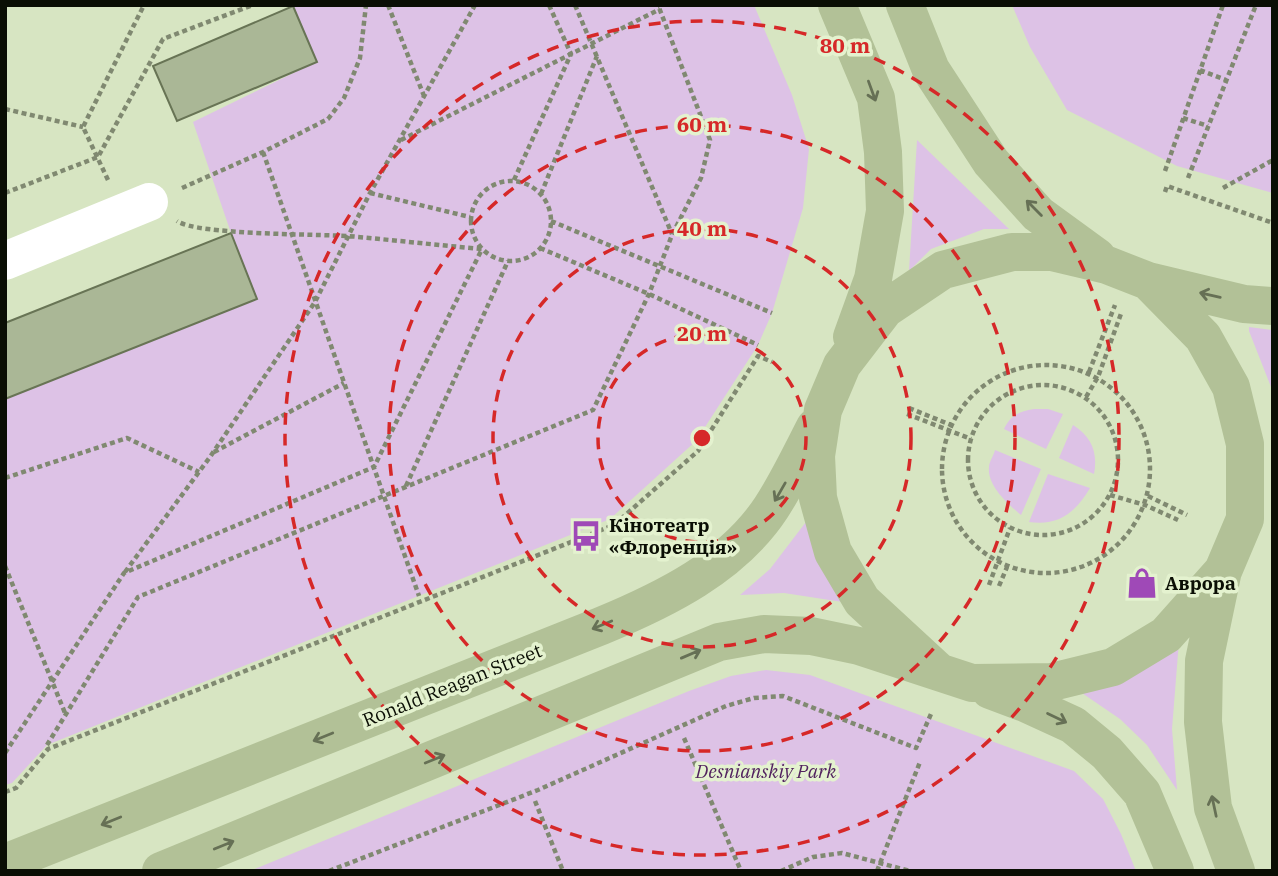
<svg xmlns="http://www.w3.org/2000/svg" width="1278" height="876" font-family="'IBM Plex Serif',serif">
  <rect width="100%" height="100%" fill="#d7e5c2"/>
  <path fill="#ddc2e6" d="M754,5L792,95L809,149L803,208L772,313L758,345L696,441L610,519L47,745L12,783L5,785V399L257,299L231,233L193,122L316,62L293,6Z
    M1012,5H1273V193L1177,166L1067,110L1030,47Z
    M917,140L1009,229H984L931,249L909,271Z
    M1249,327L1273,330V392L1249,331Z
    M1034,409H1048L1063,414L1046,449L1004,429C1011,415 1018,412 1034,409Z
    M1073,425C1092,437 1098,453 1094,474L1059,458Z
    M995,450L1041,469L1021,515C1008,504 987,486 989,467C989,462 994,455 995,450Z
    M1048,474L1090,488C1075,513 1059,526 1029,522Z
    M809,518L849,603L784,593L740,595L770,569Z
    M1179,641L1172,729L1177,790L1147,745L1120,719L1079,691Z
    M766,670L810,675L1074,771L1103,799L1121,834L1136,871H250L689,691L731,676Z"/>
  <path fill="#aab796" stroke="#687455" stroke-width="2" d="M293,6L317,62L177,121L153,66Z
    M231,233L257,299L5,399V323Z"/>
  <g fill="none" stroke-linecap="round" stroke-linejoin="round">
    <path stroke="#808971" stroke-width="4.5" stroke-dasharray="5 3.5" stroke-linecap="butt" d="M388,5L424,96
      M575,5L672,234
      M1200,70L1226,80
      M5,109L83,127
      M1183,118L1208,126
      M401,140L660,9
      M263,152L419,596
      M1165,171L1223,5
      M1188,178L1256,5
      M108,180L83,127L144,5
      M514,180L571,54L549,5
      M471 221a40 40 0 1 1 80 0a40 40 0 1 1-80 0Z
      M182,188L263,152L328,119L344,98L360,58L366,5
      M1223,188L1273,160
      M1165,192L1167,186L1273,223
      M5,193L98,157L163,39L253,5
      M370,193L470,217
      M541,194L597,56
      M551,221L772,313
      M540,248L649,294L758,345
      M942 469a104 104 0 1 1 208 0a104 104 0 1 1-208 0Z
      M1089,372L1115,305
      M968 460a75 75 0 1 1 150 0a75 75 0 1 1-150 0Z
      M1086,397L1098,377L1122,311
      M909,408L951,425
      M907,414L971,439
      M214,452L344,383
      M5,478L127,438L199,472
      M406,486L508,261
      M1110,495L1145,505L1178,520
      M1148,496L1187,515
      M5,566L65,713
      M125,572L210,457L315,302L370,193L475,5
      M989,585L1010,528
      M999,586L1007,567
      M684,738L741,871
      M47,745L138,597L593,410L649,294L672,235L701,178L710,140L658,5
      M5,753L124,573L374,467L482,249C437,245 392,240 348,236C315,234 197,235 177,221
      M5,792L16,788L48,749L614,525L698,451L758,356L772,362
      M535,801L563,871
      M329,871L538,790L726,706L754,698L783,696L916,748L931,714
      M781,871L813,857L842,853L910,871
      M877,871L920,762"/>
    <path stroke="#fff" stroke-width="38" d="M5,261L149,202"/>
    <path stroke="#b2c197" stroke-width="38" d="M837,5L876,98L883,152L885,211L873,279L852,337
      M905,5L931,70L991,162L1038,214L1097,257
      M1148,281L1244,304L1273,306
      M1222,575L1204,661L1203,722L1213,808L1236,871
      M990,690L1025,703L1073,725L1107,753L1142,793L1175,871
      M5,863L601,626C664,600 732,567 771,508C788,482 801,454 815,427
      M161,871L719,642L764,634L811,636L859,646L972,683L1052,682L1113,667L1166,635L1223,571L1245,519V444L1231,387L1203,337L1148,281L1107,265L1052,252H1012L943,270L885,309L842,365L823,410L816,456L818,498L833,552L862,601L939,672"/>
  </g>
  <defs><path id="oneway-shaft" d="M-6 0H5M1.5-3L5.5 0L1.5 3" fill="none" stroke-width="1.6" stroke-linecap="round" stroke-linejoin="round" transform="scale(1.75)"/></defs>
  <g stroke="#667055">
    <use href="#oneway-shaft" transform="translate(872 91) rotate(70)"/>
    <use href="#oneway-shaft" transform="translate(1034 208) rotate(-135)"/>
    <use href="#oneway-shaft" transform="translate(1210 295) rotate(-167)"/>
    <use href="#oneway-shaft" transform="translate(780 492) rotate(120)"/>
    <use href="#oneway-shaft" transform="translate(602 625) rotate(158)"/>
    <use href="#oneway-shaft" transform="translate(691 654) rotate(-23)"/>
    <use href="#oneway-shaft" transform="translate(1057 718) rotate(26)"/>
    <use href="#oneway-shaft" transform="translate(323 737) rotate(158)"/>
    <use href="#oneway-shaft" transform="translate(435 759) rotate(-22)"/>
    <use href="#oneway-shaft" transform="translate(1214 806) rotate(-102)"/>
    <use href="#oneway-shaft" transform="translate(111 821) rotate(158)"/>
    <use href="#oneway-shaft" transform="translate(224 845) rotate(-22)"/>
  </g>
  <g fill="none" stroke="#d62828" stroke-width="3.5" stroke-dasharray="12 9">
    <circle cx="702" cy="438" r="104"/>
    <circle cx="702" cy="438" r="209"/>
    <circle cx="702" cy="438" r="313"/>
    <circle cx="702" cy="438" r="417"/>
  </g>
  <defs>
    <symbol id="bus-bare" viewBox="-9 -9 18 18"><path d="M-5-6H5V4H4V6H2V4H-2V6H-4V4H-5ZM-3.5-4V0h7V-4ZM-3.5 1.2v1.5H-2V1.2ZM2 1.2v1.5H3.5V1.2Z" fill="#9f49b7" stroke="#e4f2cf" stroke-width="2.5" paint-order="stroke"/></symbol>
    <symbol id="shop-bare" viewBox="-9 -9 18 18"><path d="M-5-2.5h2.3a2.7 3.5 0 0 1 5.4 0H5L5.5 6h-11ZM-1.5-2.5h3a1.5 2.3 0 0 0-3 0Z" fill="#9f49b7" stroke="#e4f2cf" stroke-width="2.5" paint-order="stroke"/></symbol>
  </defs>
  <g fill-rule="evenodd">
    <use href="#bus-bare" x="564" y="514" width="44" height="44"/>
    <use href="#shop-bare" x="1120" y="561" width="44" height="44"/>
  </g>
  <g text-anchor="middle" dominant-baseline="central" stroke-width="7" stroke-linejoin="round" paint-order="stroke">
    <g font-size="19" font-weight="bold" fill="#0a0e04" stroke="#e4f2cf" text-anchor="start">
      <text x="609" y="525">Кінотеатр<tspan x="609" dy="22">«Флоренція»</tspan></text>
      <text x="1165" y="583">Аврора</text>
    </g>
    <g font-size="19" fill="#0a0e04" stroke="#e4f2cf">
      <text transform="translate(452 685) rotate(-22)">Ronald Reagan Street</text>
    </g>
    <g font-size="19" font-style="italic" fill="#52235f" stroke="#e4f2cf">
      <text x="766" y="771">Desnianskiy Park</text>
    </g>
  </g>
  <circle cx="702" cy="438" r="10" fill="#d62828" stroke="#e4f2cf" stroke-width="3.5"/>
  <g font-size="21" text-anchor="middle" font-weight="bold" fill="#d62828" stroke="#e4f2cf" stroke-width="7" stroke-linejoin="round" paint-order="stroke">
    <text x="845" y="53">80 m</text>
    <text x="702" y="132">60 m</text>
    <text x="702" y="236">40 m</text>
    <text x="702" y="341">20 m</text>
  </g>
  <rect width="1278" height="876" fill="none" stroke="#0a0e04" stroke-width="14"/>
</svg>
